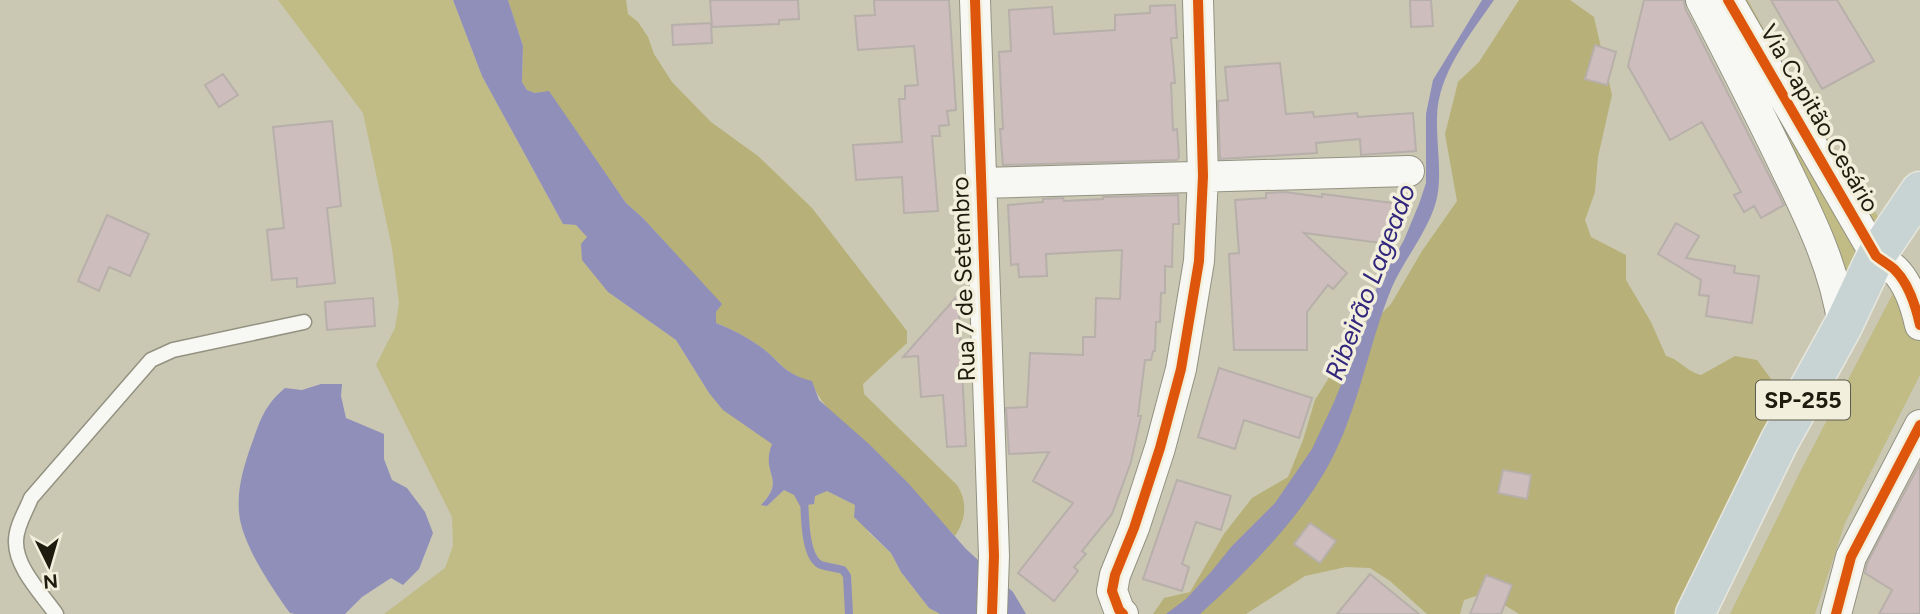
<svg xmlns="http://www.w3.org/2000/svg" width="1920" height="614" font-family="Figtree,sans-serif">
  <rect width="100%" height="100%" fill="#cac8b3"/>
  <path fill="#c1bb86" d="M278,0H453L482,76L563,224L576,225L588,238L608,292L676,340L709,393L742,423L773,444C760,474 786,478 762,504L767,506L784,490C799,497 812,497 827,491L855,505L869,533L891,553L901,572L929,608L940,614H384L445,568L453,546L452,517L376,365L395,328L399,303L392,248L363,113Z
    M1721,0H1748L1794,85L1891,237L1844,316Z
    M1903,274L1908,285L1920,343V375L1845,523L1815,614H1730L1801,470Z"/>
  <path fill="#b7b078" d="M508,0H626L628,14L638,22L648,37L654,54L672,82L711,122L758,156L812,208L907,331V343L863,384L864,394L957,485C968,502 966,519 955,536C926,506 900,474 869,445C845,422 825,415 812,382C783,373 783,364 761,347C747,337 732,329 716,323V312L721,304L643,218L626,203L549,92L535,93L527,90L522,82L523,46Z
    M1519,0H1570L1594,17L1612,95L1598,157L1595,192L1585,220L1591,237L1626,255V280L1651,322L1666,356C1681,360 1684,370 1701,375L1735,356L1757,360L1786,399L1682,614H1519L1485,593L1464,600L1460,614H1427L1390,581L1370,568L1346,567L1305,576L1246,614H1153L1164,598L1190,592L1224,534L1252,498L1288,477L1303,440L1315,400L1348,347L1391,304L1422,251L1457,201L1445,134L1458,82L1479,62Z"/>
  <path fill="#8f8fba" d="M453,0H508L523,46L522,82L527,90L535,93L549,91L626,203L643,218L722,304L716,312V323C732,329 747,337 761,347C783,364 782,373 812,381L819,400L869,444L909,484L966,549L1013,592L1026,614H940L929,608L901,572L891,553L854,517L855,505L827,491L815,496L814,504L800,506L794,495L784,490L767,506L761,505C787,478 760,475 772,444L723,410L709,393L676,340L608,292L582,260L581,244L587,237L576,225L563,224L482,76Z
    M1482,0H1494C1470,35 1438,73 1437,117C1436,145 1443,175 1436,202C1427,233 1405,258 1392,287C1368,345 1359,410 1328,466C1297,522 1247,571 1200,614H1166L1186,599L1211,572L1232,546L1275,503L1312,449L1334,402L1367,321L1374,293L1404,240L1419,204L1426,183V114L1433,80Z
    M321,384H342L341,396L346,418L384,434V459L392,480L407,488L425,512L433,533L419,569L403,585L391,578L362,597L345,614H295L290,613C272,588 241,543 239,512C237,488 244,465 252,443C261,418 265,405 285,388L302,390Z"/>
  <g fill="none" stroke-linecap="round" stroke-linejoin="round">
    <path stroke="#8f8fba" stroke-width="8" d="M804,497C805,513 804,558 821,565C827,567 836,568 843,570L847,576L849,614"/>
  </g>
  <path fill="#cdbdbc" stroke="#b7afaa" stroke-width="2" d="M710,0H798L799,19L779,20V24L712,27Z
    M874,0H949L956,110L947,111L949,125L939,126L940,136H932L938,211L904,213L902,177L856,180L853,145L902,142L899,99H905V86L918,85L914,46L858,50L855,16L875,15Z
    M1410,0H1431L1433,26L1411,27Z
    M1644,0H1684L1685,8L1784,205L1761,218L1754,206L1744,212L1734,195L1741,192L1702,122L1670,140L1628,66Z
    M1771,0H1837L1874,61L1822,89Z
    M1175,5L1177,38H1171L1175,83H1171L1173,130L1177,129L1179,157L1177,160L1003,165L1000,129H1003L999,52L1011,51L1009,10L1052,7L1054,34L1115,30V15L1150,13V6Z
    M711,23L712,43L673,45L672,25Z
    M1595,45L1616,52L1607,85L1585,79Z
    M1280,63L1286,114L1313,112L1314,117L1357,113L1358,117L1413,113L1416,151L1361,155L1360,139L1316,143L1317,153L1220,159L1218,101L1228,100L1225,67Z
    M223,74L238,95L219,107L205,85Z
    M332,121L341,206L327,208L335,283L297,287V278L272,280L267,230L284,228L273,127Z
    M1285,192L1322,197V194L1393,203L1388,244L1304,233L1347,273L1333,289L1328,285L1307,312V350H1234L1229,254L1239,253L1235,200L1266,198V193Z
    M1178,195L1179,224H1173L1172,267L1165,266V293H1161L1160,322H1156L1155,351H1153L1151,360H1145L1138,416H1141L1131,462L1112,514L1082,551L1086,554L1074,567L1078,571L1054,601L1018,573L1073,503L1033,481L1049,452L1009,454L1006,408L1027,407L1030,353L1083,355V337H1095L1096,298L1120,299L1122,250L1046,254L1047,276L1019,277L1018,264L1011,265L1008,205L1043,202V199L1063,198L1064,201L1103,199V197Z
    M107,215L149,234L130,276L109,267L99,291L78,281Z
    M1676,223L1699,236L1686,258L1735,266L1734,273L1759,276L1752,323L1706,316L1709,296L1699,295L1701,280L1658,254Z
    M958,295L966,446L947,447L943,395L921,397L918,356L903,357Z
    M373,298L375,326L327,330L325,302Z
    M1219,368L1312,398L1299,438L1244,420L1235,449L1198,437Z
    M1920,463V614H1879L1892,590L1865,573L1867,563Z
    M1503,470L1531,475L1527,499L1498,493Z
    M1177,480L1231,496L1221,530L1196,522L1182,564L1189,567L1182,591L1143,579Z
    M1310,523L1336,541L1320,563L1294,544Z
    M1370,574L1419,614H1337Z
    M1486,575L1512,585L1501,614H1470Z"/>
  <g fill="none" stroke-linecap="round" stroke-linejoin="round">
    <defs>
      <path id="service" d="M56,614C42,594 15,567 16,541C16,526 26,511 31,498L151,360L173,350L304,322"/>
      <path id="minor" d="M975,0L994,556L992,614
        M1701,0C1730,56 1759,112 1786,169C1811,220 1835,269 1843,326
        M1728,0L1876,256C1882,261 1890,265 1895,270C1908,283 1916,307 1920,325
        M981,183L1409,171
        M1123,614L1119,610L1112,591L1115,575L1134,528L1160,448L1181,369L1199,261L1203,176L1198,0
        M1836,614L1851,557L1920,425"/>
      <path id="trunk" d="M1695,614L1779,442L1843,326L1876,256L1920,191"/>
    </defs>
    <use href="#service" stroke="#939281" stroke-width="17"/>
    <use href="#minor" stroke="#939281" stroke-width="32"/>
    <use href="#trunk" stroke="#e7e6dd" stroke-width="41"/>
    <use href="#service" stroke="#f7f7f4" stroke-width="14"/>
    <use href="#minor" stroke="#f7f7f4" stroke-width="30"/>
    <use href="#trunk" stroke="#c8d4d4" stroke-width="38"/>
    <defs>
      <path id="cycleway" d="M975,0L994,556L992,614
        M1728,0L1876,256C1882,261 1890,265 1895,270C1908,283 1916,307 1920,325
        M1123,614L1119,610L1112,591L1115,575L1134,528L1160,448L1181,369L1199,261L1203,176L1198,0
        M1836,614L1851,557L1920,425"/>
    </defs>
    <use href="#cycleway" stroke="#f2f0dc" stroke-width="15"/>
    <use href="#cycleway" stroke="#de560c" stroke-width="10"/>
  </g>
  <g text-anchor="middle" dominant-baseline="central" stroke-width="7" stroke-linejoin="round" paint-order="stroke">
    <rect fill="#f2f0dc" stroke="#5e5c4c" stroke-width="2" x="1756" y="380.5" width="94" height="39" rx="5"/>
    <g font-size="23" font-weight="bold" fill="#1e1c0e">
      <text x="1803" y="400">SP-255</text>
    </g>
    <g font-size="24" fill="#1e1c0e" stroke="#f2f0dc">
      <text transform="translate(1820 118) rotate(60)">Via Capitão Cesário</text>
      <text transform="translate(963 279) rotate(-92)">Rua 7 de Setembro</text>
    </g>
    <g font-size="26" font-style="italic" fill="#32277c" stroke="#f2f0dc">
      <text transform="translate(1370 282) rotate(-69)">Ribeirão Lageado</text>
    </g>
  </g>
  <g transform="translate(49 565) rotate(175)" stroke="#f2f0dc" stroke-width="5" paint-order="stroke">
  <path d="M0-5L12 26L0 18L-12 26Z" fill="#1e1c0e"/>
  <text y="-10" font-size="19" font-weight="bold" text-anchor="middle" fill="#1e1c0e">N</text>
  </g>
</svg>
